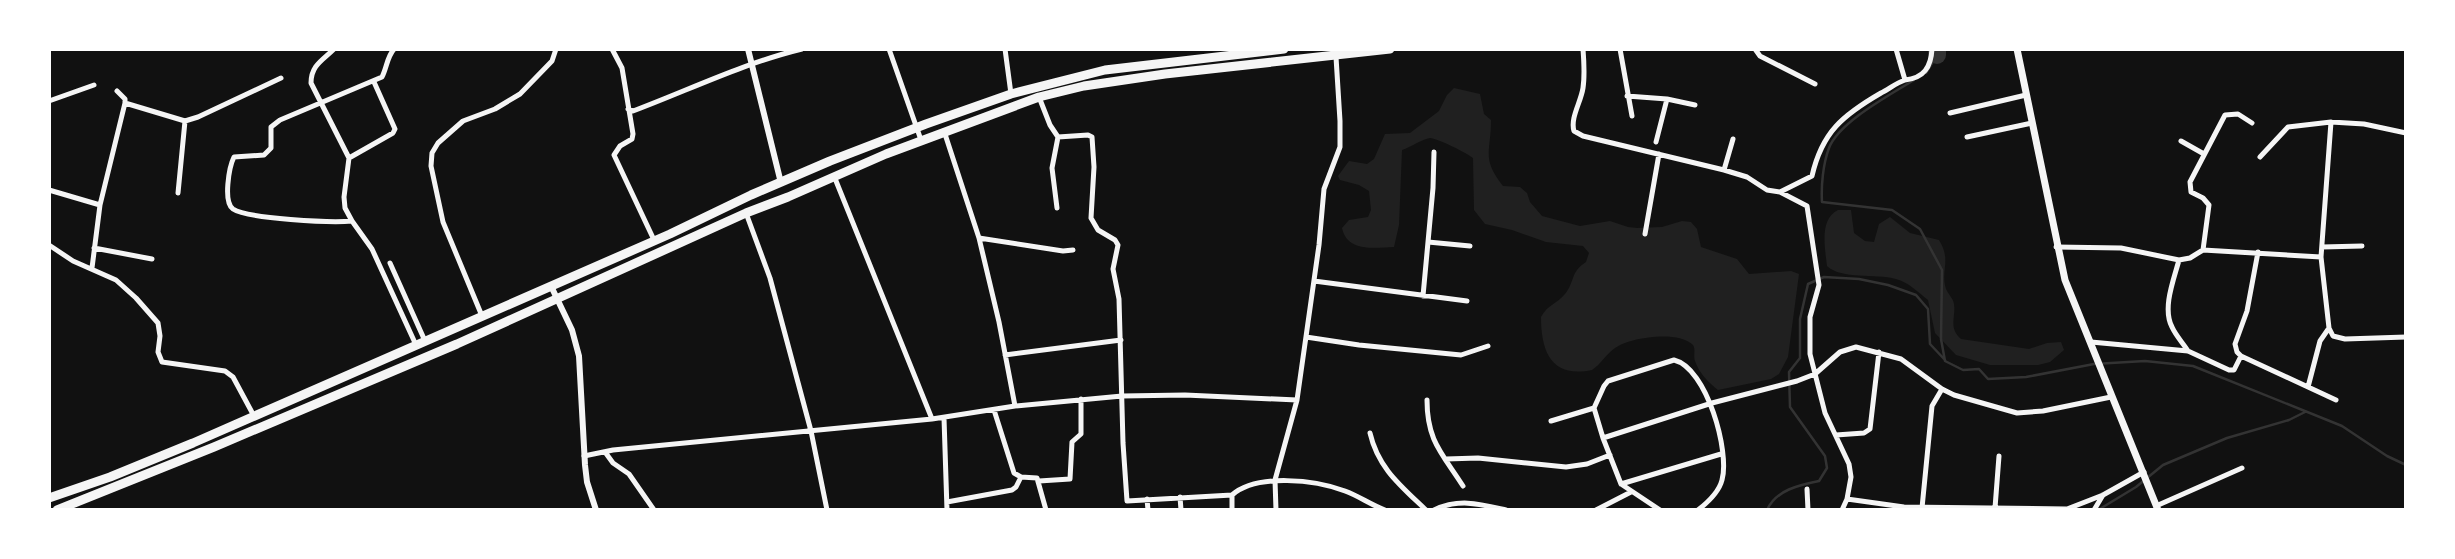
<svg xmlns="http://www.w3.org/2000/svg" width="2455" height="559" font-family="'Nunito Sans',sans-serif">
  <rect width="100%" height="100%" fill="#111"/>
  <path fill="#202020" d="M1454,88L1480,94L1484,114L1491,120C1491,153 1481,158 1503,186L1520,187L1527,193L1530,202L1542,216L1580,226L1610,221L1628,227L1637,228L1662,227L1682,221L1691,222L1697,229L1701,247L1737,259L1749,274L1791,271L1799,274L1788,357L1779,374L1771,379L1718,390C1708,382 1699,373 1695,361C1693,356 1696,349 1693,345C1679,330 1630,337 1615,348C1606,354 1601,364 1592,370C1552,378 1541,353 1541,317C1548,304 1557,304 1565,294C1575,282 1570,272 1586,262L1589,253L1583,246L1546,242L1512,230L1485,224L1474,210L1473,158C1467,153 1437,138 1430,138C1422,139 1411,147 1402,150L1399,225L1394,247C1374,248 1347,252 1342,228L1349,220L1368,217L1371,210L1369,191L1359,185L1340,180L1338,176L1349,161L1367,164L1374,159L1385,134L1410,133L1439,111L1447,95Z
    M1838,210H1851L1854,233L1865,241L1874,242L1879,224L1890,217L1910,233L1939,240C1952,261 1940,270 1946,289C1948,294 1953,298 1954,304C1956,317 1948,328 1961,339L2029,349L2047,343L2061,342L2064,350L2050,362L2038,365H1990L1956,355L1935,333L1928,300C1918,292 1908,282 1896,279C1875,273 1842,280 1827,266C1825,248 1819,219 1838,210Z"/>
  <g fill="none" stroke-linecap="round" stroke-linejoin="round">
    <path stroke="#333" stroke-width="2.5" d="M1926,73L1937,55
      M1914,80C1890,95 1839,122 1829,148C1823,164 1821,186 1822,202L1892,210L1920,229L1942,270L1941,339L1945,361L1963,370L1979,369L1988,379L2026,377L2094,364L2145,361L2193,366L2342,426L2387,456L2406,465
      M1767,510C1776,490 1799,485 1819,481L1827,468L1825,456L1790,407L1789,372L1800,358V319L1808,284L1824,277L1859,279L1888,285L1916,295L1928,309L1930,344L1945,360
      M2098,510L2136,487L2163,465L2227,438L2289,420L2305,412"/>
    <path stroke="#333" stroke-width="18" d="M1937,49V55"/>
    <path stroke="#f5f5f5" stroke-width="5" d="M334,49C323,60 311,65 311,83L349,158L344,197L345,208L352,221
      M394,49C387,57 387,67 382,77L280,120L271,127V148L264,155L234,157C229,167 223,202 233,209C248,219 332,223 352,221L372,249L416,345
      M612,49L622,68L633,134L632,139L620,146L614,155L654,240
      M889,49L921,140
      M1005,49L1011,94
      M1583,49C1584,62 1585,75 1583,88C1581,102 1570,118 1574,131L1583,136L1724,170L1747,177L1767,190L1780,192L1807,206L1819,285L1810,317V354L1825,413L1849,464L1851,477L1847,499
      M1620,49L1632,116
      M1755,49L1760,56L1815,84
      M1905,80C1924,78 1931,67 1932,49
      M117,91L125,99V103
      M1627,96L1667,99
      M1039,97L1050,125L1058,137L1088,135L1092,137L1094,167L1091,218L1098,230L1115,240L1118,245L1113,269L1119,299L1123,443L1127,501L1232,495
      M49,101L94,85
      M628,109L633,111C689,90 744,63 802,49
      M1950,113L2026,95
      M944,131L979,238L999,322L1015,406
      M2406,133L2364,124L2331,122L2321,257L2329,328L2333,336L2345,339L2406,337
      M1967,137L2032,123
      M2181,141L2204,154
      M1656,142L1667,99L1695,105
      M2260,157L2288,127L2331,122
      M349,158L393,133L395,129L374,82
      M1724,170L1733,139
      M834,176L932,419
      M49,190L100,205
      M1780,192L1812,176C1822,132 1843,115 1881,93C1889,89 1896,83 1905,80L1896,49
      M178,193L185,121
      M1057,208L1052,168L1058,137
      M746,213L770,278L811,431L827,510
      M1645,234L1659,154
      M979,238L1063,251L1073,250
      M1428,242L1470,246
      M49,245L73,261L116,280L136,298L158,323L160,336L158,352L162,362L225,371L233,377L254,416
      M2056,247L2121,248L2179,260L2190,258L2203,250L2321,257
      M2322,247L2362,246
      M94,248L152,259
      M2203,250L2209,205L2203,198L2191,192L2190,182L2225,115L2238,114L2252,123
      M2179,260C2174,279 2162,308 2172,327C2176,336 2183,343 2188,351
      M390,263L425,341
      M92,268L100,205L125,103L185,121L198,117L281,78
      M1314,281L1467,301
      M1423,296L1433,188L1434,152
      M482,316L443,222L431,166L432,153L438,143L463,121L495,109L520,94L552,61L556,49
      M1306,337L1359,345L1461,355L1488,346
      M2091,342L2188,351L2229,370H2234L2241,356L2336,400
      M1005,355L1121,340
      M2241,356L2237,352L2235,344L2247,311L2258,252
      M2308,387L2320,341L2329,328
      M1427,400C1427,441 1442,453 1463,486
      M994,410L1014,473L1021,477L1037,478L1046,510
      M944,418L947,510
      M1551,421L1594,408
      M1370,433C1378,468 1401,486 1426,510
      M1836,435L1864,433L1870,429L1879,352
      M1603,438L1712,403L1797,381L1815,374L1840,352L1856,347L1901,359L1942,389L1954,395L2017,413L2043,411L2111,397
      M605,452L613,463L629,474L654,510
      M584,456L613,450L932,419L1015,406L1122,396L1185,395L1297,400
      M1446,459L1478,458L1566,467L1587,464L1610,455
      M1039,481L1070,479L1072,442L1081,434V399
      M1621,484L1721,454
      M1807,489L1808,510
      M1180,497L1181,510
      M1147,499L1148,510
      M947,502L1012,490L1016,487L1021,477
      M2156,506L2242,468
      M1922,508L1932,406L1942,389
      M1995,508L1999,456
      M1232,510V495C1257,473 1316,480 1345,491C1359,496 1371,505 1385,510
      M1276,510L1275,480L1297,400L1319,245L1324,189L1340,147V121L1336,57
      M1434,510C1459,498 1480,504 1506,510
      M1596,510L1631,492
      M1660,510L1621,484L1603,438L1594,408L1604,386L1608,381L1674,360C1707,368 1730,452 1722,480C1719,492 1707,503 1698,510
      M1842,510L1847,499L1904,507L2067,509L2103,495L2144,472
      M2094,510L2103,495"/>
    <path stroke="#f5f5f5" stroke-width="6" d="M748,49L781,183
      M551,286L572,330L579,356L585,465L587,482L596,510"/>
    <path stroke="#f5f5f5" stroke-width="7" d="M2017,49L2065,280L2158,510"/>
    <path stroke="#f5f5f5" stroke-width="9" d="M49,498L110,477L193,443L670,234L751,195L830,161L926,124L1011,94L1105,70L1284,49
      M57,510L214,447L457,344L746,213L788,197L886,154L1039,97L1084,86L1165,74L1390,49"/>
  </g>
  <rect width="2455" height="559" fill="none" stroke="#ffffff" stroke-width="102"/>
</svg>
